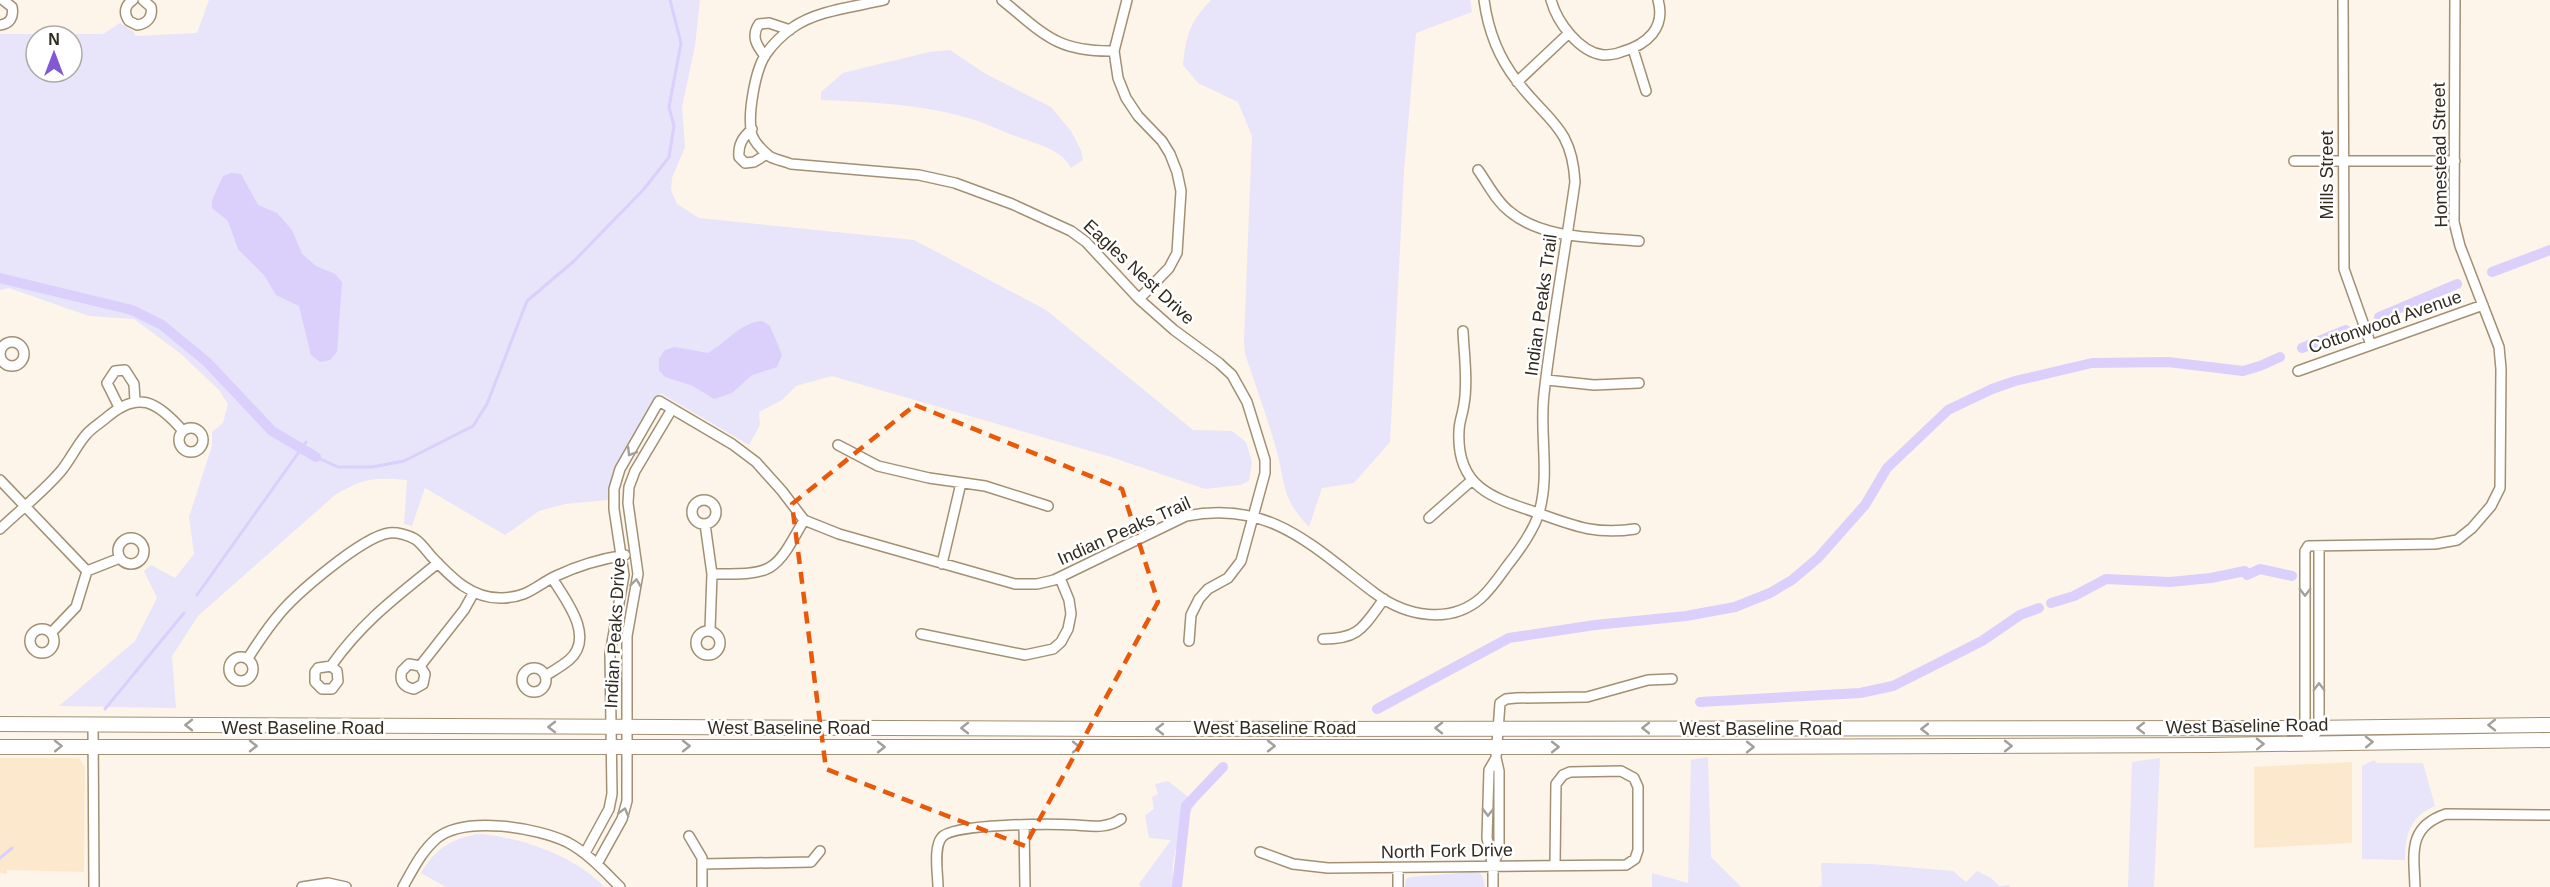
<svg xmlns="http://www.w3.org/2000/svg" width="2550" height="887" font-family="Helvetica,sans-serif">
  <rect width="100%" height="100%" fill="#fdf5e9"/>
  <path fill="#fce9cd" d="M0,758H79L85,767L84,872L7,870V874L0,873Z
    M2352,762V843L2254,848V767Z"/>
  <path fill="#e8e4f9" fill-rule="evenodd" d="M209,0H700L695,46L682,107L685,147L672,178L671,190L677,204L699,218L914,240L1046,310L1193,430L1232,431L1246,442L1252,462L1249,481L1240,485L1205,489L1111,457L832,376L796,386L782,400L759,412L760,425L749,445L660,393L613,475L608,500L565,504L539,511L505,535L425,488L412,526L404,524L407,480C373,477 364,478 335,495L198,616L172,656L176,708L59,706L135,641L157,598L144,571L151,565L175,578L194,554L189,517L212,446V432L223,423L228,404L219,390L180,353L134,319L89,316L9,288L0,290V34H103L120,23L134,32L135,36L197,33ZM36,36H72V72H36Z
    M1211,0H1470L1472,12L1416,33L1404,171L1390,442L1354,483L1322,488L1309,527C1282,499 1286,486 1277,452C1268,419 1256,387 1245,354L1244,340L1252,136L1238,102L1198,83L1183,65C1186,35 1190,22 1211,0Z
    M950,50L984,73L1051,107L1071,131L1081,150L1083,160L1071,168C1061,149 1039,145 1021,138C1003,132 986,123 968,118C920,104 871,102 821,100V92L843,73L929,52Z
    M1708,757L1711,857L1741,887H1652V873L1688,883L1691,760Z
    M2160,758L2154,887H2128L2132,762Z
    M2374,760L2377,763H2423L2435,806C2410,816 2405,835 2405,860L2362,859V766Z
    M1168,781L1196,803C1184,821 1165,866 1176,887H1141L1139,884L1171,840L1149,838L1145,815L1154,809L1152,797L1158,794L1155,784Z
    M477,834C518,836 576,856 604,887H446L421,873C435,849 451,839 477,834Z
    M1821,863L1871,864L1953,871L1966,882L1977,871L1991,878L1999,886L2010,885V887H1817L1822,886Z
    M1471,872L1480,873L1483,878L1485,887H1405L1406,879L1410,877Z"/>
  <path fill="#dad0fb" d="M231,173L241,174L258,205L277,213L292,230L302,254L316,266L335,274L342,282L337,352L330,360L320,362L311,355L299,306L276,295L264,275L238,249L228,221L212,208V200L223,176Z
    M762,321L770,326L782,355L777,367L752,375L732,393L714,399L693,386L665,377L659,370V359L665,350L674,347L708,353C727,342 740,323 762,321Z"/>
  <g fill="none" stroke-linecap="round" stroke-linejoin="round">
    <path stroke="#dad0fb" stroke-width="3" d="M316,457L338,467H372L404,461L473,426L487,404L527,301L574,261L644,189L669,157L674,126L669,107L681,43L670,0
      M197,595L306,442
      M105,709L184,613
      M0,858L12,848"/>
    <path stroke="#dad0fb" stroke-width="10" d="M2492,272L2550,250
      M0,278L132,310L162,325L207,362L272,431L316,457
      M2379,317L2457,284
      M2302,348L2346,330
      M2051,603L2074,596L2106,579L2170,582L2211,578L2245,571L2247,575L2260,569L2292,576
      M1700,702L1860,693L1893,686L1982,641L2020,615L2039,608
      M1377,709L1509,638L1595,625L1686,616L1735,607L1770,593L1792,580L1818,558L1865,505L1887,468L1948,410L1992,389L2015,381L2092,363L2168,362L2243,371L2260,366L2280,357
      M1177,887L1186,806L1223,767"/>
    <defs>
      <path id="street" d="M133,0C125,5 123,13 129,21L137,25C147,24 153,17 151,7L143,0
        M884,0C855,7 817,10 792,28C782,35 773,44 766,54C755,70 747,116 752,135C755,143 763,151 769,156C775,160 784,161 791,164L919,175L955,183L1012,204L1071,231L1086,242L1139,299L1174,330L1219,363L1232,375L1247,402L1265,460V473L1241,561L1228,578L1208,589L1199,599L1191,615L1189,641
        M1002,0C1044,34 1056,52 1114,51
        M1127,0L1114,51L1118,78L1126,98L1138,116L1162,141L1170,154L1177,172L1181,191L1177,253L1169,268L1139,299
        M1551,0C1557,22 1579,52 1603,55C1609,55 1616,54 1621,52C1647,45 1666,28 1658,0
        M2343,0L2344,269L2371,345
        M0,25C10,24 14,17 12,7L3,0
        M1633,49L1646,91
        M765,56C756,45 751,36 759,24L769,23L790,30
        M1517,82L1569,33
        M752,129C742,138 738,145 739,157L745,163L754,162L767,154
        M2294,161H2455
        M1478,170C1488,184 1496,201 1509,211C1543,240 1597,237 1639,241
        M1463,331C1464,354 1468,381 1464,404C1463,413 1459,422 1459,431C1456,487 1492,498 1538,513C1574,526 1596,535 1635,529
        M0 354a12 12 0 1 1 24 0a12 12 0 1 1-24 0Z
        M2298,371L2483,305
        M1547,380L1594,385L1639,383
        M119,407L107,383L115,371L125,370L134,384L135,401
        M179 440a12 12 0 1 1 24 0a12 12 0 1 1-24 0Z
        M838,445L878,466L929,478L985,486L1048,506
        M0,480L87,571
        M692 512a12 12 0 1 1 24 0a12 12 0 1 1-24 0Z
        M1429,518L1471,481
        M705,524L712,574L710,630
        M0,529C20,510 43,492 61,471C70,460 76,447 85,436C90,429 99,424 106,418C138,390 157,401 183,431
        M118 551a13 13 0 1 1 26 0a13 13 0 1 1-26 0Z
        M942,564L961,483
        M87,571L120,558
        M712,574C774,574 774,574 804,520
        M30 641a12 12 0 1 1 24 0a12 12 0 1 1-24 0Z
        M696 643a12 12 0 1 1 24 0a12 12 0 1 1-24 0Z
        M51,633L76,607L87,571
        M921,634L1025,655L1053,649L1061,642L1068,629L1071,614L1069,600L1060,578
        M1323,639C1360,639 1363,627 1384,599
        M229 669a12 12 0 1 1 24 0a12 12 0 1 1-24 0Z
        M248,658C257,644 266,630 277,617C294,595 362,537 389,533C397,532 408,535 415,539C421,543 426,550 431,556C451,577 471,599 502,598C529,597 535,586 556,576C579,565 600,559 625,555
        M331,666L337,671L338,681L332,689H322L315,682V672L318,668L331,666C363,621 396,597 438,563
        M420,666L425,674L423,684L414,689C403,687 399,681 402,671L409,664L420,666L464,610L473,594
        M522 680a12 12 0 1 1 24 0a12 12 0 1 1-24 0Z
        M545,676C553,671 562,666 569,660C596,637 565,599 552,578
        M93,724L94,887
        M2310,743L2305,728V551L2308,546L2435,544L2457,540L2472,528L2491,506L2500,488L2501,369L2499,347L2460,246L2454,222L2455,0
        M2310,743L2319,728V546
        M1024,826L1025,887
        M689,836L702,858V887
        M1260,852L1293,864L1328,868L1626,865L1635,859L1638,850V787L1634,778L1621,771L1570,772L1563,775L1556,784L1555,864
        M585,853L609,809L612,794L610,654L624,575L614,509V489L620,469L659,401L732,444L756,462L782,491L804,520L839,534L1015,584H1037L1054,580L1186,516C1271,499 1314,548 1376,594C1406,616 1450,625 1481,598C1491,589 1499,577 1507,566C1519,551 1531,535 1538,516C1551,476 1539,435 1544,394C1552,323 1565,253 1575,182C1572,126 1547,121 1517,81C1498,57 1488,30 1484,0
        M597,864L622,819L627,801V636L638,574L628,503L629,487L635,471L672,409
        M702,864L811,862L820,851
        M1493,867L1487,838L1489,770L1496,758
        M1398,868V887
        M302,887L328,883L346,887
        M403,887C413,869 421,852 437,838C466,815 537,828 567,842C588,853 604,871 620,887
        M938,887C938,874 933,847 942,837C953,823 1054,824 1076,825C1091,826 1107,829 1121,819
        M1493,887V867L1499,848V771L1496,758L1500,703L1506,699L1516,698L1587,697L1648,680L1672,679
        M2415,887C2414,854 2407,827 2446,814L2550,815"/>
      <path id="secondary" d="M0,724L1123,729L2305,728L2550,725
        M0,747H1703L2210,745L2550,740"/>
    </defs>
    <use href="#street" stroke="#a29075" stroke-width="12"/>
    <use href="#secondary" stroke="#a29075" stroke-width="16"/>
    <use href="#street" stroke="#fff" stroke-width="9"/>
    <use href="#secondary" stroke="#fff" stroke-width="14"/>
  </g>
  <defs><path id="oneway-chevron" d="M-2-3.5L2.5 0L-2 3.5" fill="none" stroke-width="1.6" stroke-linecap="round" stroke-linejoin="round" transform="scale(1.5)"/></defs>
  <g stroke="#a3a09b">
    <use href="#oneway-chevron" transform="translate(631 452) rotate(121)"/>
    <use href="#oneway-chevron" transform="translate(636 583) rotate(-83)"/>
    <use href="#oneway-chevron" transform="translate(2305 592) rotate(90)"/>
    <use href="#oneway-chevron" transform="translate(2319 687) rotate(-90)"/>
    <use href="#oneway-chevron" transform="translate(189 725) rotate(-180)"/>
    <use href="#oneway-chevron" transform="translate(2492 725) rotate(179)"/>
    <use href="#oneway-chevron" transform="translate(552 727) rotate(-180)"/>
    <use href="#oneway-chevron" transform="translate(965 728) rotate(-180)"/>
    <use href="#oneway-chevron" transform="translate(1439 728) rotate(180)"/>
    <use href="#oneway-chevron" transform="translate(1646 728) rotate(-180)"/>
    <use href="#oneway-chevron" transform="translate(2141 728) rotate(180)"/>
    <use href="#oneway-chevron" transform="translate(1160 729) rotate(180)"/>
    <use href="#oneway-chevron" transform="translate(1925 729) rotate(-180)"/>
    <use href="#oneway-chevron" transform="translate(2369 742) rotate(-1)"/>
    <use href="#oneway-chevron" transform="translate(2260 744) rotate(-1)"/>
    <use href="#oneway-chevron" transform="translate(58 746) rotate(-1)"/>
    <use href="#oneway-chevron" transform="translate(253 746)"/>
    <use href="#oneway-chevron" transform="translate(686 746)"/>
    <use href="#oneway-chevron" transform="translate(1271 746)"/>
    <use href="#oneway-chevron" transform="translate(2008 746)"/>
    <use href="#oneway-chevron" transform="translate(881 747)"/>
    <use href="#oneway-chevron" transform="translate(1076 747)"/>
    <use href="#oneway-chevron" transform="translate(1555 747)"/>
    <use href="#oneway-chevron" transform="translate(1750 747)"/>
    <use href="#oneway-chevron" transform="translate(624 812) rotate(-74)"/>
    <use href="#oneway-chevron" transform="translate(1488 812) rotate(91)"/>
  </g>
  <path fill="none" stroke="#e8590c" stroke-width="4.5" stroke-dasharray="12 8" stroke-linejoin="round" d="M915,405L1122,489L1158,602L1025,846L826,769L792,504Z"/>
  <g text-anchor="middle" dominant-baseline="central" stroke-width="5" stroke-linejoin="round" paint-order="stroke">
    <g font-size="18" fill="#322b20" stroke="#fff">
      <text transform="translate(2440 155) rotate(-91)">Homestead Street</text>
      <text transform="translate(2327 175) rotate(-90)">Mills Street</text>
      <text transform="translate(1139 272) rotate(43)">Eagles Nest Drive</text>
      <text transform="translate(1541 305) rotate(-82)">Indian Peaks Trail</text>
      <text transform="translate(2385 322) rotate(-19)">Cottonwood Avenue</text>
      <text transform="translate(1124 531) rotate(-24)">Indian Peaks Trail</text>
      <text transform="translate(615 633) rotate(-87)">Indian Peaks Drive</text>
      <text transform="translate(2247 726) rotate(-1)">West Baseline Road</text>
      <text x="303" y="728">West Baseline Road</text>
      <text x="789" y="728">West Baseline Road</text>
      <text x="1275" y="728">West Baseline Road</text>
      <text x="1761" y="729">West Baseline Road</text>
      <text transform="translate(1447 851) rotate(-1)">North Fork Drive</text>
    </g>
  </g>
  <g transform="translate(54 54)"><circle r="28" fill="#ffffff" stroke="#adaaa6" stroke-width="1.5"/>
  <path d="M0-4.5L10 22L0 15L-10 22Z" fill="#8359d3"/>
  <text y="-9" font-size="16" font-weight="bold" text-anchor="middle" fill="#322b20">N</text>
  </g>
</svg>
